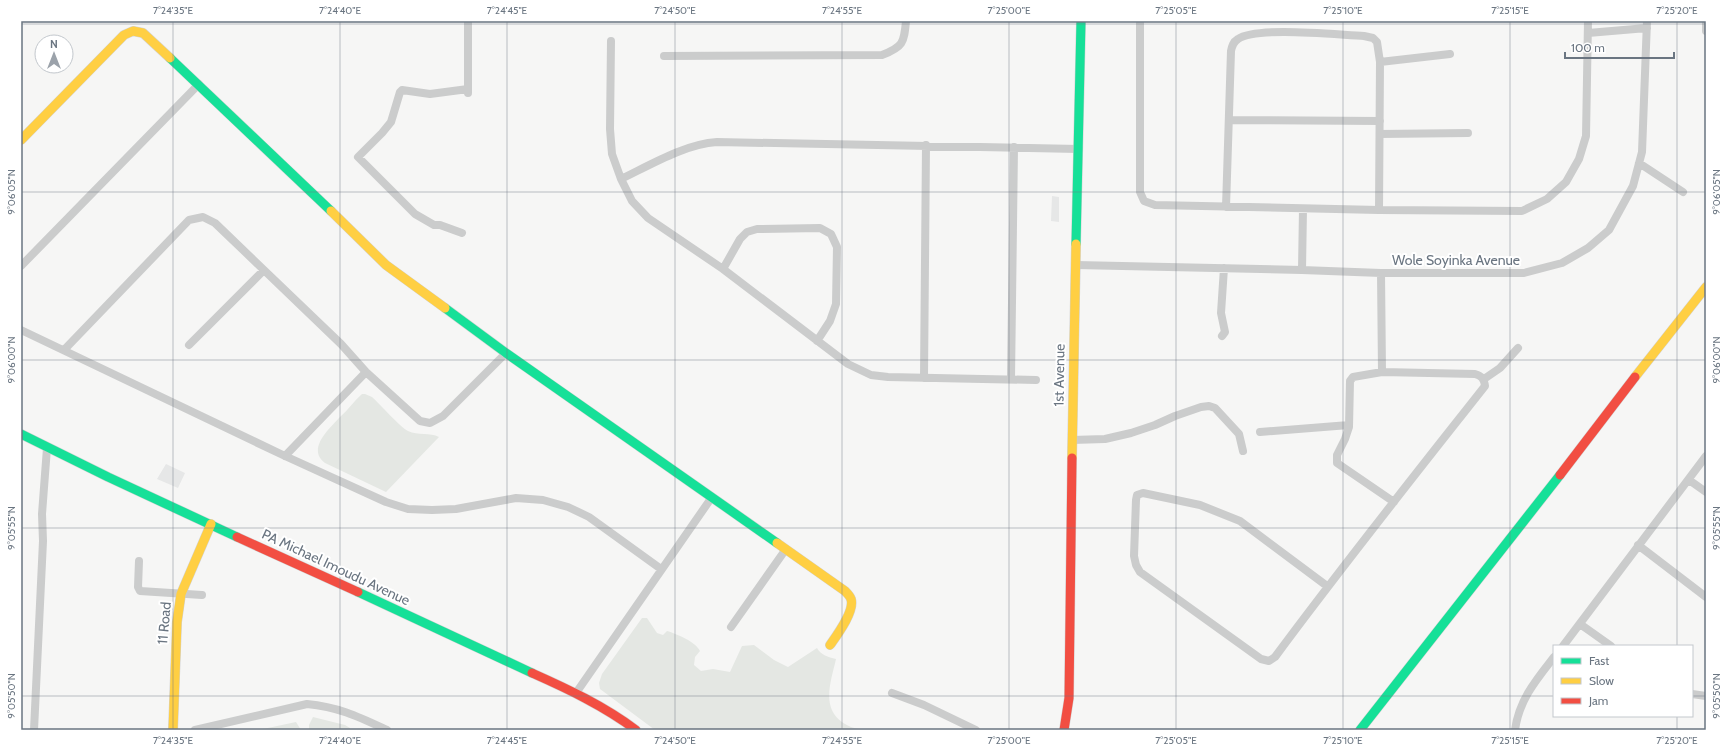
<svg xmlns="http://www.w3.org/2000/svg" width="1727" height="751" font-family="Cabin,sans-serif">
  <rect width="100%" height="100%" fill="#f6f6f5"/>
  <path fill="#e6e7e7" d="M1052,196L1059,197V222L1051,221Z
    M166,464L185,473L178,488L157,479Z"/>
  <path fill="#e4e7e3" d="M362,394H365L372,397C380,404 400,427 408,431C418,436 430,432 439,437L386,492L325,463C306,449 330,428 340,417C348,410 354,401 362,394Z
    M642,618H647L657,633L663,635L667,631C677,634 696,642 700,651L695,657L694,665L701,671L713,669L730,672L742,646L754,645L774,660L788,667L817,648C821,655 828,657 836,659C830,685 819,713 851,727C855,729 860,728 863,730H655L600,689L599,683L602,674Z
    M313,717L345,725L350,728V730H309V725Z
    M296,722L301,730H257L263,729Z"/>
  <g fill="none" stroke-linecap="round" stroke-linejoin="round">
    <defs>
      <path id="fast" d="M170,58L331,211
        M1076,244L1081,21
        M445,308L506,353L777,543
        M21,434L108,477L237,537
        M358,592L532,673
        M1360,730L1560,475"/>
      <path id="slow" d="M21,140L124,35L133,31L143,33L170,58
        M331,211L386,265L445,308
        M1635,377L1706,287
        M1072,458L1076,244
        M777,543L845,591C847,593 850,596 851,599C855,611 837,635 830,645
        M173,730L177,622L181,594L211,524"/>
      <path id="jam" d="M1560,475L1635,377
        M237,537L358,592
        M532,673C568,689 604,706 636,730
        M1064,730L1069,698L1072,458"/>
    </defs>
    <use href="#fast" stroke="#d2d2d2" stroke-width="10"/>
    <use href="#slow" stroke="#d2d2d2" stroke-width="10"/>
    <use href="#jam" stroke="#d2d2d2" stroke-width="10"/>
    <path stroke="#cbcccc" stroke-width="8" d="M1140,21V192L1144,201L1155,205L1379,210L1522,211L1547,199L1566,182L1579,159L1586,136L1588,21
      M1706,21V31
      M1588,33L1647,28
      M611,41L610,129L612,154L621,179L632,201L648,218L723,269L848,364L871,375L888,377L1036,380
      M664,56L882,55C903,47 904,43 906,21
      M1380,62L1450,54
      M468,93V21
      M1229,120L1380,121
      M1380,134L1468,133
      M1639,163L1683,192
      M621,179C650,165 685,144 717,142L1079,149
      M1226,207L1231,51C1232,46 1233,42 1238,39C1257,26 1338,35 1364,36L1373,38L1377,42L1380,62L1379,210
      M462,233L440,225H434L415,214L358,157L382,133L391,122L400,92L402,90L430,94L468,89
      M1076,265L1302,270L1381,273H1524L1562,263L1588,248L1609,230L1633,186L1642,152L1647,21
      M21,266L199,84
      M723,269L740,239L747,232L757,229L820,228L831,234L837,247L836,304L830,321L817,341
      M1302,270L1303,209
      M1381,273L1382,372
      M21,330L285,456L386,502L408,509L432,510L456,509L516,498L543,500L568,507L589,517L661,569
      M1222,336L1225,332L1221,313L1224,268
      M189,345L264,270
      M64,350L189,220L203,217L215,223L341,344L366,372L420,421L430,423L443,416L506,353
      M924,378L926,145
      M1011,379L1014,147
      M1484,379L1500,368L1518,348
      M1260,432L1349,425
      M1072,440L1105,439L1131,433L1155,425L1175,416L1201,407L1209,406L1215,408L1239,434L1243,451
      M285,456L366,372
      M1689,480L1706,492
      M1638,545L1706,597
      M139,561L138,587L140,591L202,595
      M1327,586L1240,521L1200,505L1143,493L1137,495L1136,500L1134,556L1136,565L1140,572L1261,659L1269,661L1275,657C1343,565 1414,476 1485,386C1484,379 1482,376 1475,374L1382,372L1353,377L1350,381L1349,427L1345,439L1337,455V463L1394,502
      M1580,624L1611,646
      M731,627L786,549
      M1563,646L1706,456
      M576,693L712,497
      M892,693L924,705L976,730
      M1692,694L1706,696
      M34,730L43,541L42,514L47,448
      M195,730L307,704C339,707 359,717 387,730
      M1515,730C1519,700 1536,680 1554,657"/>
    <use href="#fast" stroke="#16e098" stroke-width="9"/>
    <use href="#slow" stroke="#ffcf43" stroke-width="9"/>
    <use href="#jam" stroke="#f24e42" stroke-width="9"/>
  </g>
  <path fill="none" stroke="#6a7581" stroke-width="1" stroke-opacity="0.45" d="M173,21V730M340,21V730M507,21V730M675,21V730M842,21V730M1009,21V730M1176,21V730M1343,21V730M1510,21V730M1677,21V646M21,24H1706M21,192H1706M21,360H1706M21,528H1706M21,696H1554M1692,696H1706M1677,716V730"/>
  <g text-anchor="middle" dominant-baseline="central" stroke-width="4" stroke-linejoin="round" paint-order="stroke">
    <g font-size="14" fill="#6a7581" stroke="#fff">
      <text x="1456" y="260">Wole Soyinka Avenue</text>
      <text transform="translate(1059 375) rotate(-89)">1st Avenue</text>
      <text transform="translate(336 567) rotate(25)">PA Michael Imoudu Avenue</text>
      <text transform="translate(164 623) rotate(-85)">11 Road</text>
    </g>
  </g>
  <rect width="1727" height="751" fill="none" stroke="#ffffff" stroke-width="44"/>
  <rect x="1553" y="645" width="140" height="72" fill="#ffffff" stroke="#c3c8cd"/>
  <rect x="1561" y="658" width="20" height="6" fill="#16e098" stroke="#c3c8cd"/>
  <text x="1589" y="665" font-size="12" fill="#6a7581">Fast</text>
  <rect x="1561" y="678" width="20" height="6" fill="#ffcf43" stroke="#c3c8cd"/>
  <text x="1589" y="685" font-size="12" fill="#6a7581">Slow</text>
  <rect x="1561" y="698" width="20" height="6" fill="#f24e42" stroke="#c3c8cd"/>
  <text x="1589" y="705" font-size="12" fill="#6a7581">Jam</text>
  <g transform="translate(54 54)"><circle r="19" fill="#ffffff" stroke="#c3c8cd"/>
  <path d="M0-3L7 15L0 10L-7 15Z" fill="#9ba2aa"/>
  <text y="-6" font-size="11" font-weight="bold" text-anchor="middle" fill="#6a7581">N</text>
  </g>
  <path d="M1565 52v6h109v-6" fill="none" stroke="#6a7581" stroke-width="2"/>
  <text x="1571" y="52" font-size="12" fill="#6a7581" stroke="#ffffff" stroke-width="3" paint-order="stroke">100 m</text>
  <rect x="22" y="22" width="1683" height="707" fill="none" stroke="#6a7581" stroke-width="1.5"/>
  <g font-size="10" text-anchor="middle" fill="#6a7581">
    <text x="173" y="14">7°24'35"E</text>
    <text x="340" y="14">7°24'40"E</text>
    <text x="507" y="14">7°24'45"E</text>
    <text x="675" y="14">7°24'50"E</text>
    <text x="842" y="14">7°24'55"E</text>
    <text x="1009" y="14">7°25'00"E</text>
    <text x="1176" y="14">7°25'05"E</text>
    <text x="1343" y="14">7°25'10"E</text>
    <text x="1510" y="14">7°25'15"E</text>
    <text x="1677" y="14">7°25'20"E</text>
    <text transform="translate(11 192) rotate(-90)" y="4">9°06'05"N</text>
    <text transform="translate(1716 192) rotate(-90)" y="4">9°06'05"N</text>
    <text transform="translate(11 360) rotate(-90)" y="4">9°06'00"N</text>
    <text transform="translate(1716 360) rotate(-90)" y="4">9°06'00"N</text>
    <text transform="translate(11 528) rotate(-90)" y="4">9°05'55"N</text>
    <text transform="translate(1716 528) rotate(-90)" y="4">9°05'55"N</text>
    <text transform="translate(11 696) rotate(-90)" y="4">9°05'50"N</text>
    <text transform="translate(1716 696) rotate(-90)" y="4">9°05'50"N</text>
    <text x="173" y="744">7°24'35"E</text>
    <text x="340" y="744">7°24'40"E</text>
    <text x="507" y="744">7°24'45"E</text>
    <text x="675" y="744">7°24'50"E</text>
    <text x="842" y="744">7°24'55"E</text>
    <text x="1009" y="744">7°25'00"E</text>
    <text x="1176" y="744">7°25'05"E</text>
    <text x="1343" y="744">7°25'10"E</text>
    <text x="1510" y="744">7°25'15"E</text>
    <text x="1677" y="744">7°25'20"E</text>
  </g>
</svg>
